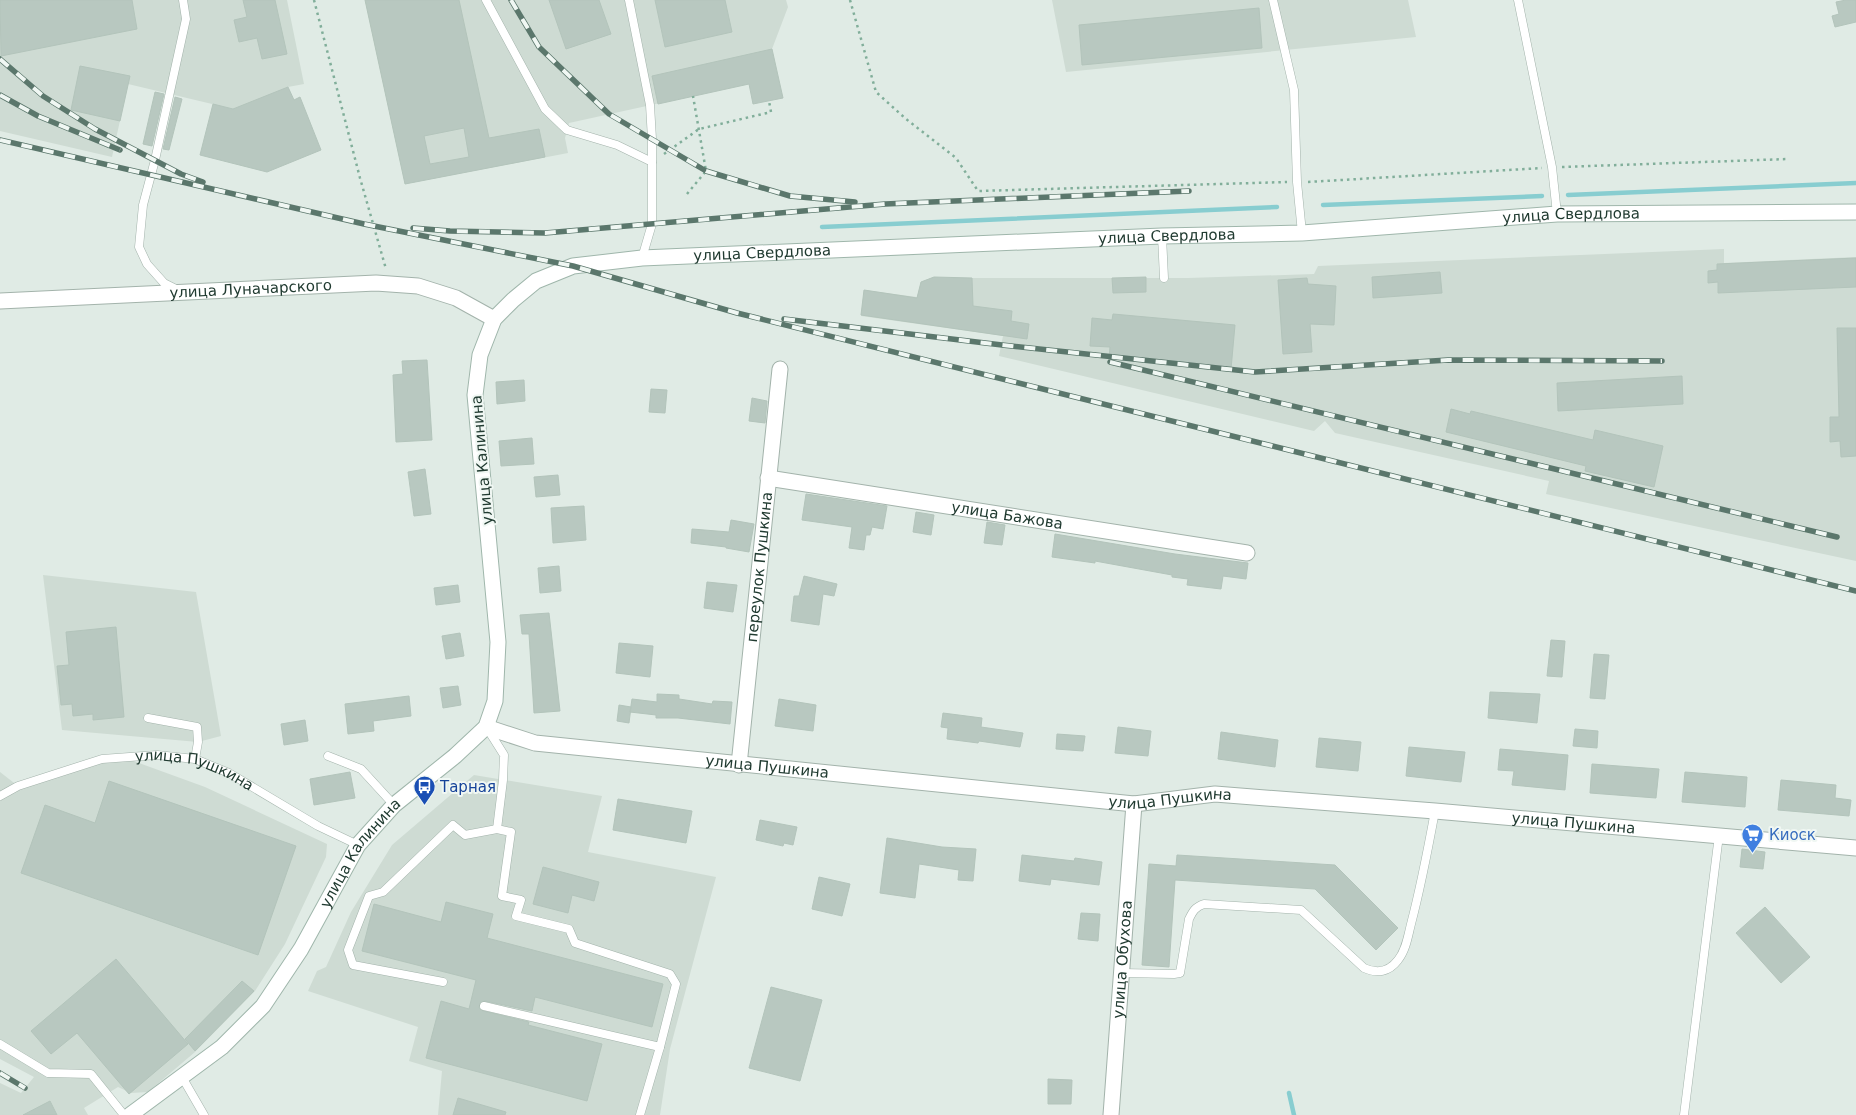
<svg xmlns="http://www.w3.org/2000/svg" width="1856" height="1115" font-family="'DejaVu Sans',sans-serif">
  <rect width="100%" height="100%" fill="#e0ebe5"/>
  <path fill="#cedbd3" d="M0,0H287L304,84L288,87L247,104L250,113L128,84L112,157L0,131Z
    M365,0H786L788,7L772,49L765,80L569,123L565,138L568,153L405,184Z
    M1052,0H1408L1416,37L1066,72Z
    M1724,249V263L1856,257V561L1546,494L1549,481L1335,433L1325,421L1314,431L999,356L1003,336L861,316L864,290L917,297L921,282L934,277L949,278H1188L1314,274L1318,266Z
    M43,575L196,592L221,736L198,742L62,730Z
    M128,759L205,787L327,844L326,857L285,944L255,991L195,1052L148,1092L131,1093L118,1087L84,1108L88,1115H0V1083L21,1093L34,1077L0,1059V772L18,786L103,760Z
    M474,775L602,796L588,852L716,877L670,1049L660,1115H438L442,1071L409,1061L418,1027L308,991L317,971L326,967L351,912L392,845Z"/>
  <g fill="none" stroke-linecap="round" stroke-linejoin="round">
    <path stroke="#88cdd0" stroke-width="4.5" d="M1568,195L1856,183
      M1323,205L1542,196
      M822,227L1277,207
      M1289,1093L1294,1115"/>
  </g>
  <path fill="#b8c8c0" stroke="#b3c4bb" fill-rule="evenodd" d="M0,0H132L137,29L1,56Z
    M243,0H275L287,54L262,59L257,38L239,42L234,20L247,17Z
    M365,0H459L489,138L539,129L545,157L405,184ZM464,128L469,157L430,164L424,136Z
    M549,0H599L611,34L566,49Z
    M655,0H725L732,32L665,47Z
    M1846,0H1856V22L1835,27L1832,16L1839,14L1836,2Z
    M1259,8L1262,48L1082,65L1079,25Z
    M772,49L783,98L753,104L749,84L658,104L652,76Z
    M80,66L130,76L120,121L71,110Z
    M288,87L294,100L300,97L321,150L267,172L200,155L213,104L233,109Z
    M155,92L164,94L152,146L143,144Z
    M175,97L182,99L169,150L163,149Z
    M1856,258V287L1718,293V282L1708,283V271L1717,270V264Z
    M1440,272L1442,293L1373,298L1372,277Z
    M934,277L972,278L973,306L1012,311L1011,321L1029,324L1027,339L861,315L864,290L917,298L921,282Z
    M1146,277V292L1113,293L1112,278Z
    M1307,278L1308,284L1336,286L1334,325L1310,324L1312,352L1283,354L1278,280Z
    M1113,314L1235,325L1231,369L1109,358L1110,347L1090,346L1092,318L1112,320Z
    M1837,328H1856V456L1841,457L1840,441L1830,442V417H1839Z
    M427,360L432,440L396,442L393,375L403,374L402,361Z
    M1682,376L1683,404L1558,411L1557,383Z
    M524,380L525,401L497,404L496,382Z
    M651,389L667,390L665,413L649,412Z
    M752,398L767,401L765,423L749,421Z
    M1451,409L1470,414L1471,411L1593,440L1595,430L1663,446L1654,487L1585,471L1586,466L1446,432Z
    M532,438L534,464L501,466L499,441Z
    M425,469L431,514L414,516L408,472Z
    M558,475L560,495L536,497L534,477Z
    M806,494L887,506L883,529L872,527L870,535H866L864,550L849,548L852,527L802,520Z
    M584,506L586,540L553,543L551,508Z
    M916,512L934,515L931,535L913,532Z
    M731,520L754,524L749,552L726,548V547L691,543L692,529L729,532Z
    M987,522L1005,525L1002,545L984,543Z
    M1055,534L1175,554L1248,563L1246,579L1223,576L1221,589L1187,585L1188,579L1172,577V575L1095,561V563L1052,557Z
    M559,566L561,591L540,593L538,568Z
    M804,576L837,584L834,596L823,594L819,625L791,621L794,596H799Z
    M707,582L737,585L733,612L704,608Z
    M458,585L460,602L436,605L434,588Z
    M549,613L560,711L534,713L529,634H522L520,615Z
    M116,627L124,717L93,720V714L73,716L72,704L61,705L57,666L69,665L66,632Z
    M460,633L464,656L446,659L442,636Z
    M1551,640L1565,641L1562,677L1547,676Z
    M619,643L653,646L650,677L616,673Z
    M1594,654L1609,655L1605,699L1590,698Z
    M458,686L461,705L443,708L440,688Z
    M1490,692L1540,694L1537,723L1488,718Z
    M657,694L679,695V699L712,704L713,701L732,702L730,724L678,718H656V715L630,712L632,699L657,702Z
    M409,696L411,716L373,721L374,731L348,734L345,704Z
    M779,699L816,705L813,731L775,726Z
    M619,705L631,707L629,723L617,721Z
    M943,713L982,718L981,727L1023,733L1020,747L979,741L978,743L947,739L948,728L941,727Z
    M305,720L308,741L284,745L281,724Z
    M1118,727L1151,731L1148,756L1115,753Z
    M1575,729L1598,731L1597,748L1573,746Z
    M1221,732L1278,740L1275,767L1218,759Z
    M1057,734L1085,736L1083,751L1056,749Z
    M1319,738L1361,742L1358,771L1316,767Z
    M1409,747L1465,752L1461,782L1406,776Z
    M1500,749L1568,755L1565,790L1512,785L1514,771L1498,770Z
    M1592,764L1659,769L1656,798L1590,793Z
    M350,772L355,798L314,805L310,779Z
    M1685,772L1747,777L1745,807L1682,802Z
    M1781,780L1836,785L1835,798L1851,800L1849,816L1778,810Z
    M109,781L296,846L258,955L21,873L45,805L95,823Z
    M618,799L692,811L686,843L613,830Z
    M760,820L797,827L793,845L784,843L783,846L756,840Z
    M887,838L942,847L976,849L973,881L958,880L959,870L919,864L915,898L880,893Z
    M1742,849L1765,852L1763,869L1740,867Z
    M1022,855L1074,861L1075,858L1102,862L1099,885L1051,879L1050,885L1019,881Z
    M1177,855L1335,865L1398,928L1376,950L1315,889L1175,880L1169,967L1142,965L1149,864L1176,866Z
    M543,867L599,882L594,901L572,895L568,913L533,904Z
    M819,877L850,884L842,916L812,909Z
    M446,902L493,914L487,938L663,984L652,1027L535,997L532,1011L485,1001L480,1003L479,1008L483,1011L529,1022L528,1025L602,1044L587,1101L426,1058L441,1001L469,1009L476,980L362,951L374,904L441,922Z
    M1765,907L1810,957L1781,983L1736,933Z
    M1081,913L1100,914L1098,941L1078,939Z
    M116,959L188,1044L129,1094L77,1033L51,1054L31,1031Z
    M242,981L254,991L195,1051L185,1039Z
    M771,987L822,1000L800,1081L749,1068Z
    M1048,1079L1072,1080L1071,1104H1048Z
    M458,1098L506,1112L505,1115H453Z
    M50,1101L57,1115H23Z"/>
  <g fill="none" stroke-linecap="round" stroke-linejoin="round">
    <defs>
      <g id="lane">
        <path d="M486,0L545,109L567,130L617,145L652,162"/>
        <path d="M629,0L650,105L652,139V224L642,258"/>
        <path d="M1273,0L1294,90L1297,182L1302,233"/>
        <path d="M1518,0L1552,167L1557,214"/>
        <path d="M1162,236L1164,278"/>
        <path d="M176,289L164,283L147,264L139,247L143,205L155,160L186,19L183,0"/>
        <path d="M148,718L197,727L198,742L195,759"/>
        <path d="M328,756L361,769L394,805"/>
        <path id="s1" d="M0,796L18,786L102,759L157,755L195,759L229,773L318,826L358,845"/>
        <path d="M1122,973L1174,974L1180,973L1189,919C1193,911 1195,907 1204,904L1301,910L1364,968C1377,974 1389,972 1398,960C1406,950 1408,936 1411,924C1421,886 1428,849 1435,811"/>
        <path d="M443,982L353,965L348,950L369,896L383,892L453,825L465,835L497,829"/>
        <path d="M484,1006L660,1047L676,984L670,974L575,943L569,929L516,916L521,900L502,896L511,832L497,829L503,780L504,755L487,728"/>
        <path d="M0,1044L48,1073L91,1074L124,1115"/>
        <path d="M182,1077L204,1115"/>
        <path d="M640,1115L660,1047"/>
        <path d="M1684,1115L1719,835"/>
      </g>
      <g id="street">
        <path id="s2" d="M0,301L376,283L418,286L456,298L494,319"/>
        <path id="s3" d="M768,478L1247,553"/>
        <path id="s4" d="M486,727L535,743L1134,804L1215,794L1435,811L1856,848"/>
        <path id="s5" d="M739,765L780,369"/>
        <path id="s6" d="M1111,1115L1134,804"/>
      </g>
      <g id="secondary">
        <path id="s7" d="M130,1115L222,1047L263,1006L301,949L358,845L394,805L455,756L486,727L495,701L498,642L475,395L480,355L494,319L513,300L536,281L573,266L642,258L1162,236L1302,233L1557,214L1856,212"/>
      </g>
    </defs>
    <use href="#lane" stroke="#a3b3ab" stroke-width="9"/>
    <use href="#street" stroke="#a3b3ab" stroke-width="17"/>
    <use href="#secondary" stroke="#9fb6ab" stroke-width="17"/>
    <path stroke="#81ae9a" stroke-width="2.5" stroke-dasharray="2.5 4" stroke-linecap="butt" d="M314,0L360,178L386,269
      M850,0L876,92L906,119L956,158L978,191L1287,182
      M664,154L699,129L771,112L769,101
      M1562,167L1788,159
      M1308,182L1542,168
      M687,194L706,171L693,96"/>
    <use href="#lane" stroke="#fff" stroke-width="8"/>
    <use href="#street" stroke="#fff" stroke-width="15"/>
    <use href="#secondary" stroke="#fff" stroke-width="15"/>
    <defs>
      <path id="rail" d="M511,0L539,47L609,114L706,171L790,196L855,202
        M0,59L43,96L95,129L181,174L203,182
        M0,95L38,116L120,150
        M0,140L364,224L573,266L737,313L1856,591
        M413,228L450,231L545,233L885,204L1189,191
        M784,319L1002,345L1255,372L1448,360L1662,361
        M1110,362L1837,537
        M0,1073L25,1088"/>
    </defs>
    <use href="#rail" stroke="#5b776c" stroke-width="5.5"/>
    <use href="#rail" stroke="#f0f7f3" stroke-width="4" stroke-dasharray="11" stroke-linecap="butt"/>
  </g>
  <defs>
    <symbol id="bus-pin" viewBox="-11 -11 22 30"><path d="M0 17L-7.5 6A9.5 9.5 0 1 1 7.5 6Z" fill="#1a4fb4" stroke="#f0f7f3"/><path d="M-5-6H5V4H4V6H2V4H-2V6H-4V4H-5ZM-3.5-4V0h7V-4ZM-3.5 1.2v1.5H-2V1.2ZM2 1.2v1.5H3.5V1.2Z" fill="#fff"/></symbol>
    <symbol id="supermarket-pin" viewBox="-11 -11 22 30"><path d="M0 17L-7.5 6A9.5 9.5 0 1 1 7.5 6Z" fill="#3f7fe0" stroke="#f0f7f3"/><path d="M-6-5.5h2.5l.6 2H6L4.5 2H-2.5L-4.4-4H-6ZM-1.5 3.2a1.3 1.3 0 1 0 .1 0ZM3 3.2a1.3 1.3 0 1 0 .1 0Z" fill="#fff"/></symbol>
  </defs>
  <g fill-rule="evenodd">
    <use href="#bus-pin" x="412" y="774" width="25" height="34"/>
    <use href="#supermarket-pin" x="1740" y="822" width="25" height="34"/>
  </g>
  <g text-anchor="middle" dominant-baseline="central" stroke-width="4" stroke-linejoin="round" paint-order="stroke">
    <g font-size="15" fill="#213b31" stroke="#f0f7f3">
      <text stroke="none"><textPath href="#s7" startOffset="2044">улица Свердлова</textPath></text>
      <text stroke="none"><textPath href="#s7" startOffset="1639">улица Свердлова</textPath></text>
      <text stroke="none"><textPath href="#s7" startOffset="1234">улица Свердлова</textPath></text>
      <text stroke="none"><textPath href="#s2" startOffset="251">улица Луначарского</textPath></text>
      <text transform="translate(482 460) rotate(-95)">улица Калинина</text>
      <text stroke="none"><textPath href="#s3" startOffset="242">улица Бажова</textPath></text>
      <text stroke="none"><textPath href="#s5" startOffset="199">переулок Пушкина</textPath></text>
      <text stroke="none"><textPath href="#s4" startOffset="285">улица Пушкина</textPath></text>
      <text stroke="none"><textPath href="#s1" startOffset="204">улица Пушкина</textPath></text>
      <text stroke="none"><textPath href="#s4" startOffset="690">улица Пушкина</textPath></text>
      <text stroke="none"><textPath href="#s4" startOffset="1095">улица Пушкина</textPath></text>
      <text stroke="none"><textPath href="#s7" startOffset="354">улица Калинина</textPath></text>
      <text stroke="none"><textPath href="#s6" startOffset="156">улица Обухова</textPath></text>
    </g>
    <g font-size="15" fill="#164399" stroke="#f0f7f3" text-anchor="start">
      <text x="440" y="787">Тарная</text>
    </g>
    <g font-size="15" fill="#366cbe" stroke="#f0f7f3" text-anchor="start">
      <text x="1769" y="835">Киоск</text>
    </g>
  </g>
</svg>
